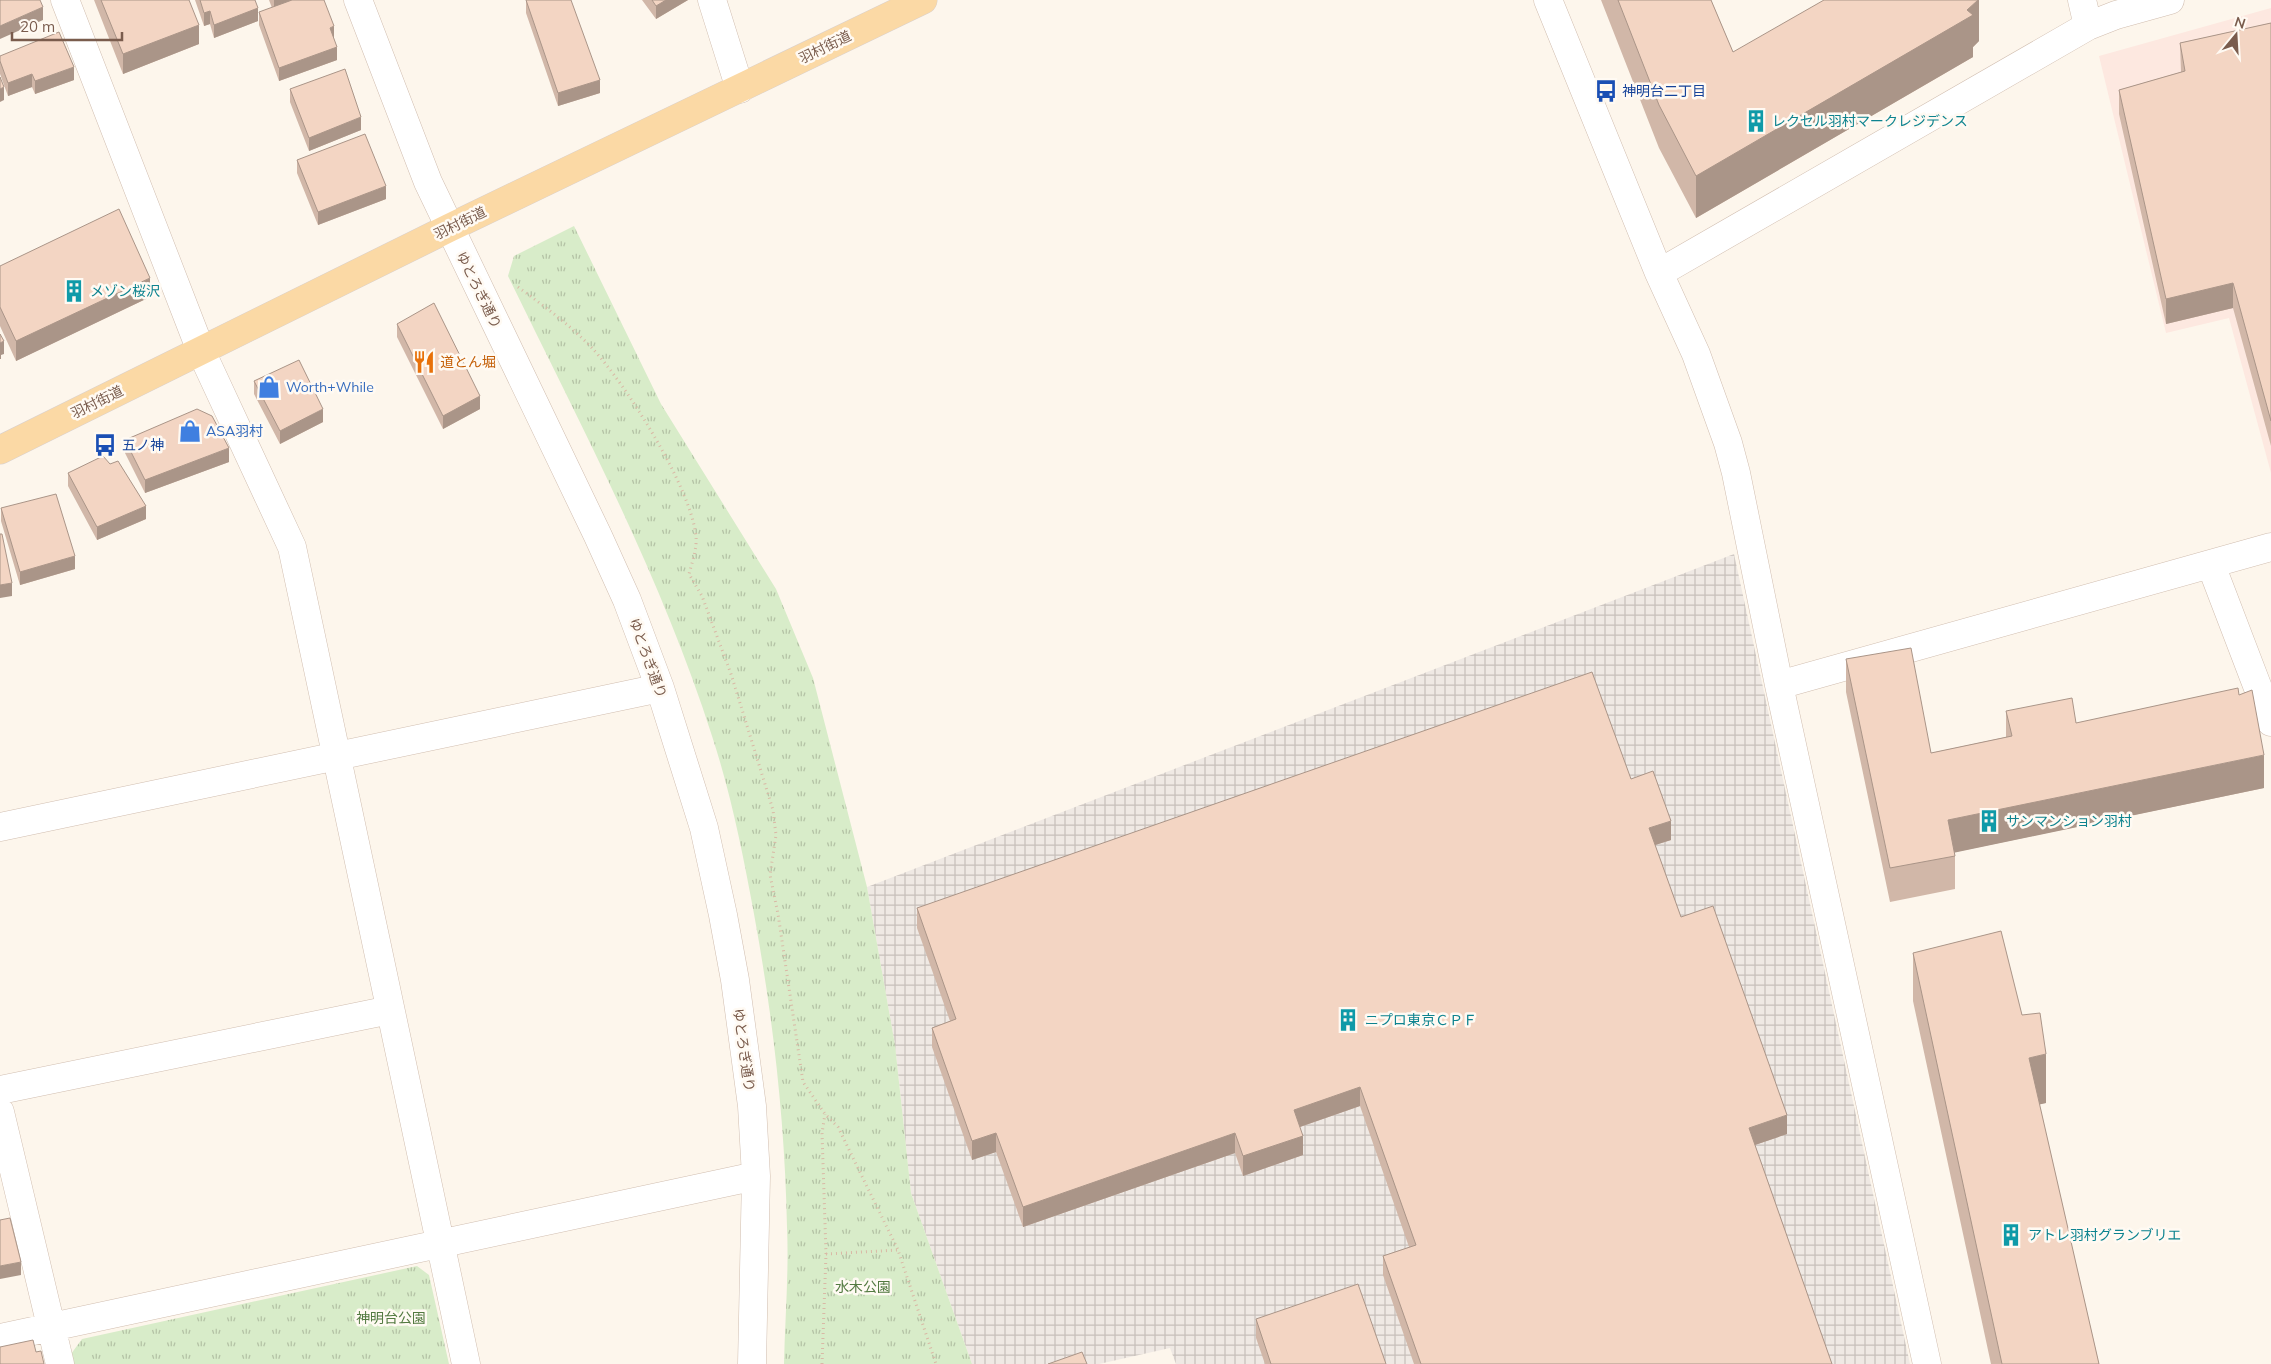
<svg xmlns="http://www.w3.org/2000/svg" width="2271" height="1364" font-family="Mulish,'Noto Sans JP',sans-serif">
  <defs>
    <pattern id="industrial-grid" width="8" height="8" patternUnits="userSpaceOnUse" patternTransform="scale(1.25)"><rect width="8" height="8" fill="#efe9e4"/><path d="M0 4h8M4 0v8" fill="none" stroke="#c7c0bb"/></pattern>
    <pattern id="grass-tufts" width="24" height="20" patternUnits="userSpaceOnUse" patternTransform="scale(1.25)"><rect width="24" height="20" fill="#d8ecc9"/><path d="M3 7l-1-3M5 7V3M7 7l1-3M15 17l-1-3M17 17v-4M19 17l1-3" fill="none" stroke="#b4c2a5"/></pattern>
  </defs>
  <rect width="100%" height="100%" fill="#fdf6ec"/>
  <path fill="#fde8e0" d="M2271,8V473L2229,318L2166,333L2099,56Z"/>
  <path fill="url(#industrial-grid)" d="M1734,554L1910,1364H1176L1170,1348L1099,1364H972L911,1193L895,1045L867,887Z"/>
  <path fill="url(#grass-tufts)" d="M574,226L661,404L776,589L813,678L867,887L895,1045L911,1193L972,1364H784C785,1318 789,1272 787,1227C785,1122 773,1017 754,914C743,854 731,794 712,736C661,576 581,426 508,276L514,256Z
    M417,1266L429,1275L449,1364H73L71,1354L82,1339Z"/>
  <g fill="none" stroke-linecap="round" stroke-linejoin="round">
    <defs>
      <path id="minor" d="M65,0L201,351L292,547L466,1364
        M358,0L428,182L598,536L627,600L660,688L704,828L723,915L735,980L752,1106L756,1176L752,1364
        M712,0L740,89
        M1548,0L1659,273L1696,354L1728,443L1736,473L1779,685L1927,1364
        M2082,0L2088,26
        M1659,273L2088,26L2116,15L2170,0
        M2211,565L2271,722
        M1779,685L2271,547
        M0,827L660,688
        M0,1090L390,1010
        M0,1112L60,1364
        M0,1338L756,1176"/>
      <path id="major" d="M0,450L449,228L923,0"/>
    </defs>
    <use href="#minor" stroke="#d1beb0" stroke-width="29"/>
    <use href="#major" stroke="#dad1cd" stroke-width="29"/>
    <path stroke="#d9b8a5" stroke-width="3" stroke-dasharray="1 4" stroke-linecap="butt" d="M518,287C544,306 570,325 592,348C626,384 692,489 696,537C697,549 692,563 689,574L702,596L731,674L773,810L776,835L770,875L778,914L803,1082L825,1114L838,1127L898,1250L936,1364
      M826,1254L898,1250
      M822,1364L826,1254L822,1133L825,1114"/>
    <use href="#minor" stroke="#fff" stroke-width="28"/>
    <use href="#major" stroke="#fbd9a5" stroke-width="28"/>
  </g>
  <path fill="#d1b7a8" d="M94,0H189L199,44L123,74Z
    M195,0H255L258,21L214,38L210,24L204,26Z
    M269,0H324L334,39L337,60L279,81L259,25V12L272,8Z
    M526,0L600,93L558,106L526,13Z
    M642,0H688L656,19Z
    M1601,0H1711L1733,52L1979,0V41L1973,47V57L1696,218L1659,148Z
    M2271,23V446L2233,308L2166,324L2119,114V90L2181,72L2180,43Z
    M0,56L74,80L35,94L32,87L8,96L0,74Z
    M290,89L361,130L309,151L290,102Z
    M297,160L386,199L318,225L297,173Z
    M0,266L150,297L16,361L0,326Z
    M397,324L480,409L443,429L397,337Z
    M254,381L323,422L280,444L254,394Z
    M125,440L229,462L145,493L125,453Z
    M68,473L146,519L97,540L68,486Z
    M1,508L75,569L20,585L1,521Z
    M1846,659L1931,753L2006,737V711L2076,723L2264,788L1955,852V889L1890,902L1846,692Z
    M1631,779L1671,840L1655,845L1681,917L1787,1134L1755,1145L1832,1364H1414L1383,1275V1256L1409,1247L1360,1106L1300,1127L1303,1155L1243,1176L1235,1153L1023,1227L996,1152L972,1160L932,1047V1028L950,1021L917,928V908Z
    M1913,953L2046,1103L2039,1104L2099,1364H1991L1913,1001Z
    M1256,1319L1386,1364H1265L1256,1338Z"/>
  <path fill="#aa9588" d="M274,0H307L274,13Z
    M666,0H688L656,19V6Z
    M1978,0H1979V41L1973,47V57L1696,218V176L1967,10Z
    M43,7V20L0,39V26Z
    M258,8V21L214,38V25Z
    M210,11V24L204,26V13Z
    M199,25V44L123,74V54Z
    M334,26V40L330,28Z
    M337,47V60L279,81V68Z
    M74,67V80L35,94V81Z
    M32,74V87L8,96V83Z
    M600,80V93L558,106V93Z
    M4,87V100L0,102V89Z
    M361,117V130L309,151V138Z
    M386,186V199L318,225V212Z
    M150,278V297L16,361V341Z
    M2233,283V308L2166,324V299Z
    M4,341V354L1,355V359H0V343Z
    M480,396V409L443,429V416Z
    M323,409V422L280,444V431Z
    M229,448V462L145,493V480Z
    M146,506V519L97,540V527Z
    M75,556V569L20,585V572Z
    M12,583V596L0,598V585Z
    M2264,755V788L1948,854V820Z
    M1671,821V840L1649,847V828Z
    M2046,1054V1103L2029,1107V1058Z
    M1360,1087V1106L1294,1129V1110Z
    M1787,1115V1134L1749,1147V1128Z
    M996,1133V1152L972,1160V1141Z
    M1235,1133V1153L1023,1227V1207Z
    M1303,1136V1155L1243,1176V1156Z
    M21,1262V1275L0,1279V1266Z"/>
  <path fill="#f3d5c3" stroke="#aa9588" d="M0,0H40L43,7L0,26Z
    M101,0H189L199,25L123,54Z
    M200,0H255L258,8L214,25L210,11L204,13Z
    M292,0H324L334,26L330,28L337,47L279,68L259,12Z
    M526,0H571L600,80L558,93Z
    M652,0H666L656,6Z
    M1618,0H1711L1733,52L1824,0H1978L1967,10L1973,15L1696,176L1659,105Z
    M2271,23V421L2233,283L2166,299L2119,90L2185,71L2180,43Z
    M59,32L74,67L35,81L32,74L8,83L0,61V56Z
    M345,69L361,117L309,138L290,89Z
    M0,77L4,87L0,89Z
    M365,134L386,186L318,212L297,160Z
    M119,209L150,278L16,341L0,307V266Z
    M434,303L480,396L443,416L397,324Z
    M0,334L4,341L0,343Z
    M299,360L323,409L280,431L254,381Z
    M197,409L212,416L229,448L145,480L125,440Z
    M103,456L110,464L118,461L146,506L97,527L68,473Z
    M56,494L75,556L20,572L1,508Z
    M0,534H2L12,583L0,585Z
    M1911,648L1931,753L2012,736L2006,711L2072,698L2076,723L2238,688L2239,695L2252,690L2264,755L1948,820L1955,856L1890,868L1846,659Z
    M1592,672L1631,779L1653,771L1671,821L1649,828L1681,917L1713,906L1787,1115L1749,1128L1832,1364H1421L1383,1256L1416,1245L1360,1087L1294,1110L1303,1136L1243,1156L1235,1133L1023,1207L996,1133L972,1141L932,1028L956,1019L917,908Z
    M2001,931L2022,1015L2040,1013L2046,1054L2029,1058L2099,1364H2002L1913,953Z
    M10,1218L21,1262L0,1266V1220Z
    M1358,1284L1386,1364H1271L1256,1319Z
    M33,1340L36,1352L41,1351L44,1364H0V1347Z
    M1082,1352L1087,1364H1048Z"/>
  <defs>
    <symbol id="bus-bare" viewBox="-9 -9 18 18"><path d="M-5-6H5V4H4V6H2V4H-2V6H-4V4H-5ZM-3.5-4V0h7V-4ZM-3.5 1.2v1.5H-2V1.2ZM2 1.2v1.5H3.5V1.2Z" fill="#1a4fb4" stroke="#fffaf3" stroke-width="2.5" paint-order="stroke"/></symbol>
    <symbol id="building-bare" viewBox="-9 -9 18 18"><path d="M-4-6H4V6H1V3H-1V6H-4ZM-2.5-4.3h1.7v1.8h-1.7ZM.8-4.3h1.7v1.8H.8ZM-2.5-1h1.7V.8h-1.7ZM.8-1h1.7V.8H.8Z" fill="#0f9aa8" stroke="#fffaf3" stroke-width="2.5" paint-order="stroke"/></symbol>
    <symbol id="restaurant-bare" viewBox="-9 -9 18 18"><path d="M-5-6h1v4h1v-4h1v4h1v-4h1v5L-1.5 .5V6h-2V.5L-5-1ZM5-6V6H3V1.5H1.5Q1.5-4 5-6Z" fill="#e8710a" stroke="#fffaf3" stroke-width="2.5" paint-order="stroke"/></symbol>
    <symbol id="shop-bare" viewBox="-9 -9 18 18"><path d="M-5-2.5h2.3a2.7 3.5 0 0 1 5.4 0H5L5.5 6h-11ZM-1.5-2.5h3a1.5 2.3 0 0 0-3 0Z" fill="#3f7fe0" stroke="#fffaf3" stroke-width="2.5" paint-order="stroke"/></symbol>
  </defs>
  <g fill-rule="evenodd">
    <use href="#bus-bare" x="1590" y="75" width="32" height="32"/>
    <use href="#building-bare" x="1740" y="105" width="32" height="32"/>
    <use href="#building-bare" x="58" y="275" width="32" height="32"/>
    <use href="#restaurant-bare" x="408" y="346" width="32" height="32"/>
    <use href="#shop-bare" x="253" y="371" width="32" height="32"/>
    <use href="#shop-bare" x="174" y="415" width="32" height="32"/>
    <use href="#bus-bare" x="89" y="429" width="32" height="32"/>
    <use href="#building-bare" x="1973" y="805" width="32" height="32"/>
    <use href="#building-bare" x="1332" y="1004" width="32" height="32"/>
    <use href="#building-bare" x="1995" y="1219" width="32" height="32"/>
  </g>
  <g text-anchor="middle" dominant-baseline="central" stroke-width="5" stroke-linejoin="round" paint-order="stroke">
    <g font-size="14" fill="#7a5c4d" stroke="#fffaf3">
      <text transform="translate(825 47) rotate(-26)">羽村街道</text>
      <text transform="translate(460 223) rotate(-26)">羽村街道</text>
      <text transform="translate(479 290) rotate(64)">ゆとろぎ通り</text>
      <text transform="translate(97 402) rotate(-26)">羽村街道</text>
      <text transform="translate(648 658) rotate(70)">ゆとろぎ通り</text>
      <text transform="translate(744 1050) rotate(82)">ゆとろぎ通り</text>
    </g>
    <g font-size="14" fill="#164399" stroke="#fffaf3" text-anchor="start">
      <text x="1622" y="91">神明台二丁目</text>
      <text x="122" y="445">五ノ神</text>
    </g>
    <g font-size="14" fill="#0d838f" stroke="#fffaf3" text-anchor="start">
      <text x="1772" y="121">レクセル羽村マークレジデンス</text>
      <text x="90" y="291">メゾン桜沢</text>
      <text x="2006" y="821">サンマンション羽村</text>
      <text x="1365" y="1020">ニプロ東京ＣＰＦ</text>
      <text x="2028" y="1235">アトレ羽村グランブリエ</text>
    </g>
    <g font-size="14" fill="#c56008" stroke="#fffaf3" text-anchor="start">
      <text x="440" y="362">道とん堀</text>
    </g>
    <g font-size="14" fill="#366cbe" stroke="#fffaf3" text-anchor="start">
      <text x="286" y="387">Worth+While</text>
      <text x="206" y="431">ASA羽村</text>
    </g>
    <g font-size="14" fill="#537a41" stroke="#fffaf3">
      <text x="863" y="1287">水木公園</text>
      <text x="391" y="1318">神明台公園</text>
    </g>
  </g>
  <g transform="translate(2236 35) rotate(18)" stroke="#fffaf3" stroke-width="4" paint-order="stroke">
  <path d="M0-4L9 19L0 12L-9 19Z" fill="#7a5c4d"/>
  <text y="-8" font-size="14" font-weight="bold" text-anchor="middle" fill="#7a5c4d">N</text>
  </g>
  <path d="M12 32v8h110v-8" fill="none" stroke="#7a5c4d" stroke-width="2.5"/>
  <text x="20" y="32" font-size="15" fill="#7a5c4d" stroke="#fffaf3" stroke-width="4" paint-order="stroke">20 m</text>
</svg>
